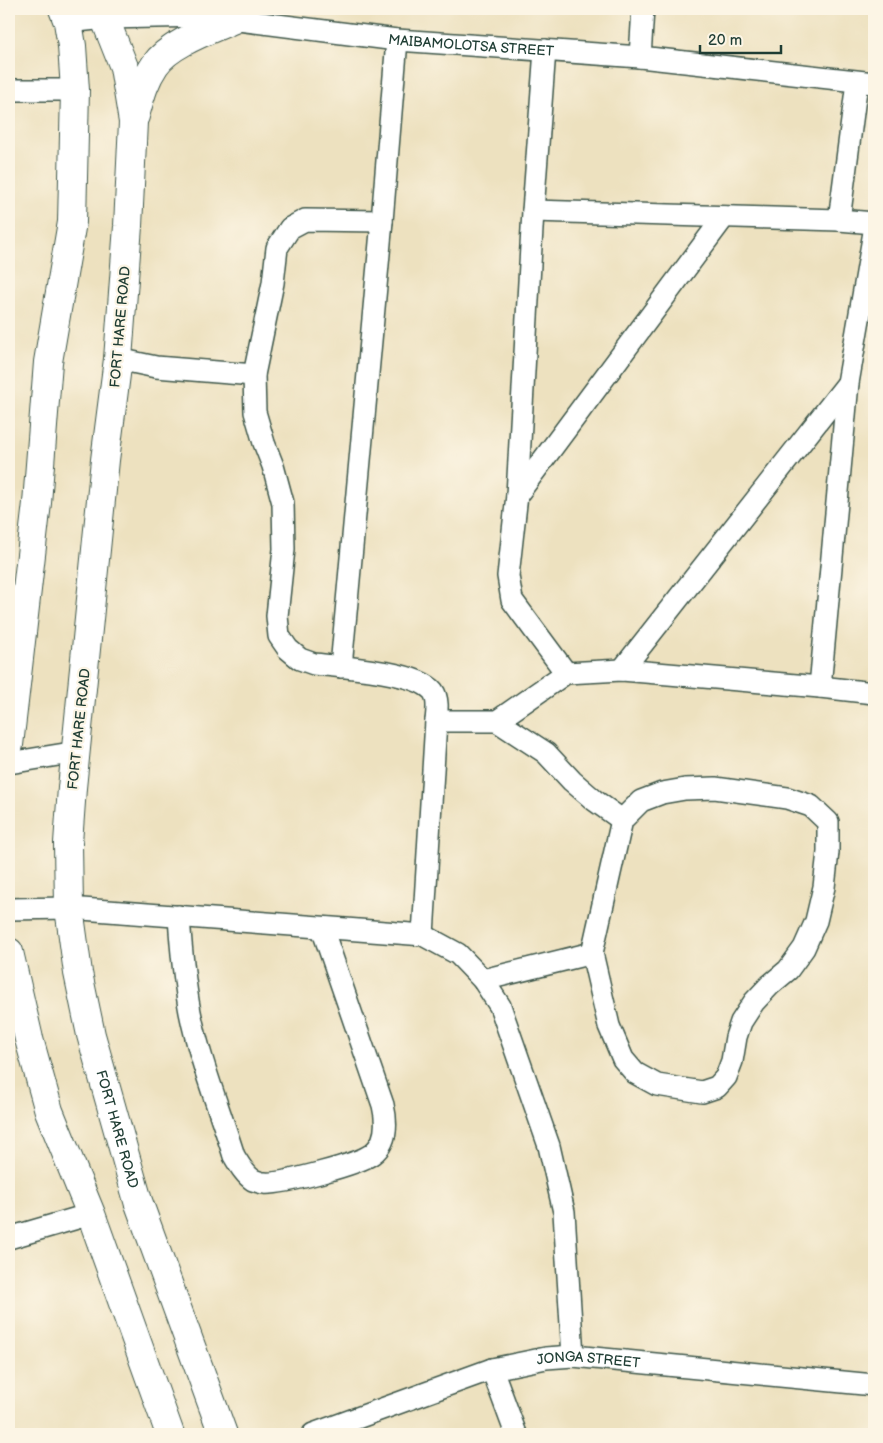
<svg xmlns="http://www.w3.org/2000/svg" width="883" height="1443" font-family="'Balsamiq Sans',sans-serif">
  <rect width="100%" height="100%" fill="#fcf5e5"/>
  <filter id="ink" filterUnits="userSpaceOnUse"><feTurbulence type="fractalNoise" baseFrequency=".02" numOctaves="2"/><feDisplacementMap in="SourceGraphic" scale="10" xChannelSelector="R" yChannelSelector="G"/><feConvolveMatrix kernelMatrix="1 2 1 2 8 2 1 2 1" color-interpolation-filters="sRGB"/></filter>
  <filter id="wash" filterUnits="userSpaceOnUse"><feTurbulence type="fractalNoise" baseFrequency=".0096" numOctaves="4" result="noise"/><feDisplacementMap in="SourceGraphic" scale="20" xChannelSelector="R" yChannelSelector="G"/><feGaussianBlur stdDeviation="1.12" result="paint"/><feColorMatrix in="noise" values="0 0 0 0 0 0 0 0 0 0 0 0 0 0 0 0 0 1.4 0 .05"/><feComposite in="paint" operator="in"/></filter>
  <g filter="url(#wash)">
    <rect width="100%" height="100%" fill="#ede1bf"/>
  </g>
  <g filter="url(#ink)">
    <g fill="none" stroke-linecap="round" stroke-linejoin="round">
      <defs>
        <g id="minor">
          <path id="s1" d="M68,22L105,18L206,16L397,40L640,57L874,83"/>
          <path d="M545,50L533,211L517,495L508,576L512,600L566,673"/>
          <path d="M640,57L643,9"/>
          <path d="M9,90H75"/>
          <path d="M533,211L839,220L874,223"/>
          <path d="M839,220L857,82"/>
          <path d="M382,221L305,220L290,228L277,248L273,283L254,375L255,412L264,443L273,466L283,503L284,549L277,616L279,636L288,649L300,659L314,664C341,667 416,671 433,691C439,699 437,712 436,721L423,935"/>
          <path d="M118,359L156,367L254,375"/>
          <path d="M517,495L724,217"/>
          <path d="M341,667L382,221L397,40"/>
          <path d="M622,670L848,383"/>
          <path d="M820,687L848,383L874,232"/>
          <path d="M436,721H497L566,673L622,670L820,687L874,693"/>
          <path d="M497,721L546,753L572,781L594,800L622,820"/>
          <path d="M9,763L77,752"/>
          <path d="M715,788L787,798L811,806L828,822V852L824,887L816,921L804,948L788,970L770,985L754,1002L741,1022L736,1037L732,1061L726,1077L717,1087L702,1092L657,1085L635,1073L623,1059L609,1026L592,953L622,820L641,801L662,793L685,789Z"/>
          <path d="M9,909L69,908L411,934L423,935L458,954L483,980L500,1006L549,1146L564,1212L573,1356"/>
          <path d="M179,916C181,948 184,980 190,1012C200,1061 219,1108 234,1156C239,1164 245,1175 253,1180C256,1181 261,1183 264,1183C280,1185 359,1164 372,1154C388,1142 387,1122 383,1105L322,928"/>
          <path d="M483,980L592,953"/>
          <path d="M9,1238L91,1214"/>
          <path d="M492,1369L516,1434"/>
          <path id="s2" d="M313,1434L492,1369L546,1358L573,1356L874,1385"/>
        </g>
        <g id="secondary">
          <path id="s3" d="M101,9L124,67L133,122L128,226L118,359L105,460L72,788L68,843L69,908L78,973L91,1035L138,1201L223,1434"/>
          <path d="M185,9L206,16"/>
          <path d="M135,116C140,98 144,81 155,65C169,44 209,30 232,20"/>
          <path d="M9,745L37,503L48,362L72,222L75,90L72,46L68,22L63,9"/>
          <path d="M9,952L29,1039L49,1111L91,1214L170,1434"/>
        </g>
      </defs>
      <use href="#minor" stroke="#3e5649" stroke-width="24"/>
      <use href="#secondary" stroke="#3e5649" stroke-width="30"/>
      <use href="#minor" stroke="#fff" stroke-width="21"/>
      <use href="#secondary" stroke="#fff" stroke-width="28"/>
    </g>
  </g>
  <g text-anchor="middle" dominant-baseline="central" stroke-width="4.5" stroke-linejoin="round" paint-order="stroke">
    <g font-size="14" fill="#1f3d34" stroke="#fcf5e5">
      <text stroke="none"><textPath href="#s1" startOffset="405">MAIBAMOLOTSA STREET</textPath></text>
      <text transform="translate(120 327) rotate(-85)">FORT HARE ROAD</text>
      <text transform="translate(79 729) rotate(-84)">FORT HARE ROAD</text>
      <text stroke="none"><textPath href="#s3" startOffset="1134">FORT HARE ROAD</textPath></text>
      <text stroke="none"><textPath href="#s2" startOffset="288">JONGA STREET</textPath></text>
    </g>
  </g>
  <rect width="883" height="1443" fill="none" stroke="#fcf5e5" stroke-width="30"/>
  <path d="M700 45v8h81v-8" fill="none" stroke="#1f3d34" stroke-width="2.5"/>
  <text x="708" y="45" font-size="15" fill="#1f3d34" stroke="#fcf5e5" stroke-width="4" paint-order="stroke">20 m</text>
</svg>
